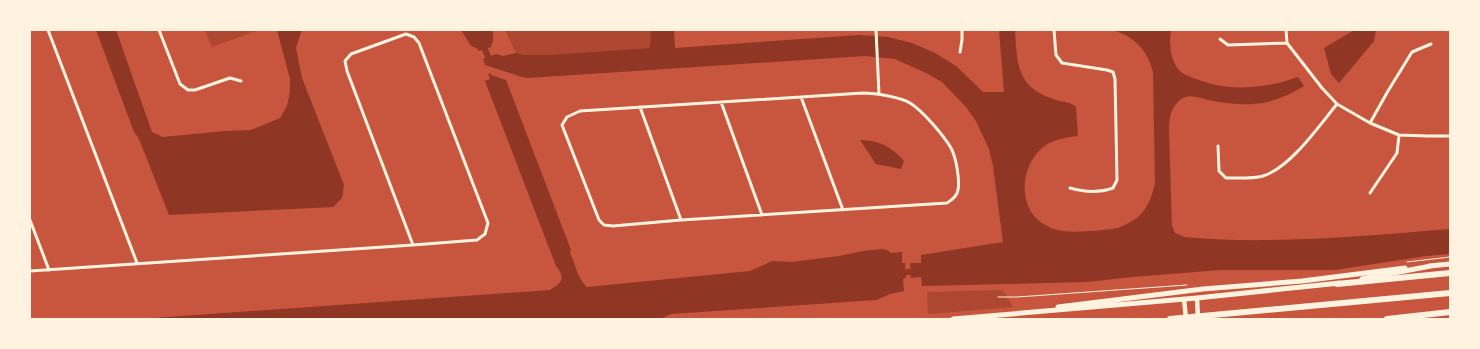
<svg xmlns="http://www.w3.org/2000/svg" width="1480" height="349" font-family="'DM Sans',sans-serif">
  <rect width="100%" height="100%" fill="#c8553d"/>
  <path fill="#ae4732" d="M205,30H259L212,47Z
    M505,30H651L650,48L547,55H525L516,53Z
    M1003,290L1013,307L928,314L927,292Z"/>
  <path fill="#8f3625" d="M96,30H116L152,132L163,137L225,131L251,130L280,118L287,106L290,92V79L277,30H303L301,32L296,48L302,78L344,185L342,198L333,207L169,215L139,139L134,132Z
    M461,30H493V41L491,47L479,51L476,48L471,46Z
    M651,30H674L675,48L859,35L888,37L912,43L935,53L956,66L983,92H1004L999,30H1015C1017,65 1017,88 1056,100C1062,102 1071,102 1076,107L1078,136C1068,137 1055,139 1046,145C1023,160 1016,200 1038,220C1045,226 1055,230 1063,231C1073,233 1109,230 1118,228C1125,225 1131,222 1137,218C1148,209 1152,196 1155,183L1153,72C1148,50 1133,35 1111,30H1171C1169,41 1170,56 1176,66C1180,73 1189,77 1196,79C1228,92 1265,89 1298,77L1304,86C1288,96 1271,103 1253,104C1240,105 1225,103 1213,101C1204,100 1192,93 1183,98C1171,105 1169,117 1169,130L1172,226L1175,233L1185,237C1271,245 1363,236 1450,229V254L1426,256L1335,270H1221L1132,277L1087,282L922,286L921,277L911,278L910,263H921V255L1003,242L993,166L989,149L976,121L966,107L942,82L926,73L895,59L865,56L528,78L522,77L485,65L483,59L496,54L503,56L516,53L525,55H547L650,48Z
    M1354,30H1376L1374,41L1339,83L1331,74L1324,48Z
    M491,73V75L506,80L571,250L570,253C576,265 577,278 587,287L750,271L772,261L792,262L839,256L863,251L882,249L887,250L891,253L902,252V263H905L906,278L903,279L904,291L890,294L876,300L671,314L661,319H140L550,290C562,283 566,278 556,266L485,81L490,79L488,74Z
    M860,140C881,141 890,146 904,161L901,169L876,164Z"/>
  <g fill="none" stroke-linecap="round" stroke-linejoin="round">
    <path stroke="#8f3625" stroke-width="6" d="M477,30L489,59H493
      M898,273L918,271"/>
    <path stroke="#fff3e0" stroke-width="1" d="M1407,262L1450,257
      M998,297H1017L1187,285"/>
    <path stroke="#fff3e0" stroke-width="3" d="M48,30L137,263
      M159,30L180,84L188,90H195L230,78L241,81
      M876,30L879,94
      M1054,30L1056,55L1062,63L1107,70L1113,72L1115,79L1117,180L1113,188C1099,193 1084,192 1070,188
      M1286,30L1287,43L1322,88L1337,104L1370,123L1399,135L1428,136H1450
      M1220,39L1228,45L1287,43
      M960,52L962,40V30
      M863,93C875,93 900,97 910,103C923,111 944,136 951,148C956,157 960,180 958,190C957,196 952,200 947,203L681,220L613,226L604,225L599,220L562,125L567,117L580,111Z
      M801,97L843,210
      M721,102L762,215
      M640,107L681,220
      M1370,123L1388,91L1412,52L1431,44
      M1218,146L1219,171L1226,178C1238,178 1252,179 1263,176C1290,168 1319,126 1337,104
      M1370,193L1397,153L1399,135
      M30,220L49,270
      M30,271L413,245L477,240L485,234L488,223L419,43L414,37L406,34L351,54L345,61L347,71L413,245"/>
    <path stroke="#fff3e0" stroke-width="4.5" d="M1197,298L1198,319
      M1184,299L1186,319"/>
    <path stroke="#fff3e0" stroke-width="5" d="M1429,266L1450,264
      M1362,279L1431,266
      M1058,307L1203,289L1302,281L1405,268
      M953,319L1197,298L1340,283"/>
    <path stroke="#fff3e0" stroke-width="6" d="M1337,284L1450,273
      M1170,319L1450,293
      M1387,319L1450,312"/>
  </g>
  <rect width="1480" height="349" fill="none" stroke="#fff3e0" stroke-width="62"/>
</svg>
